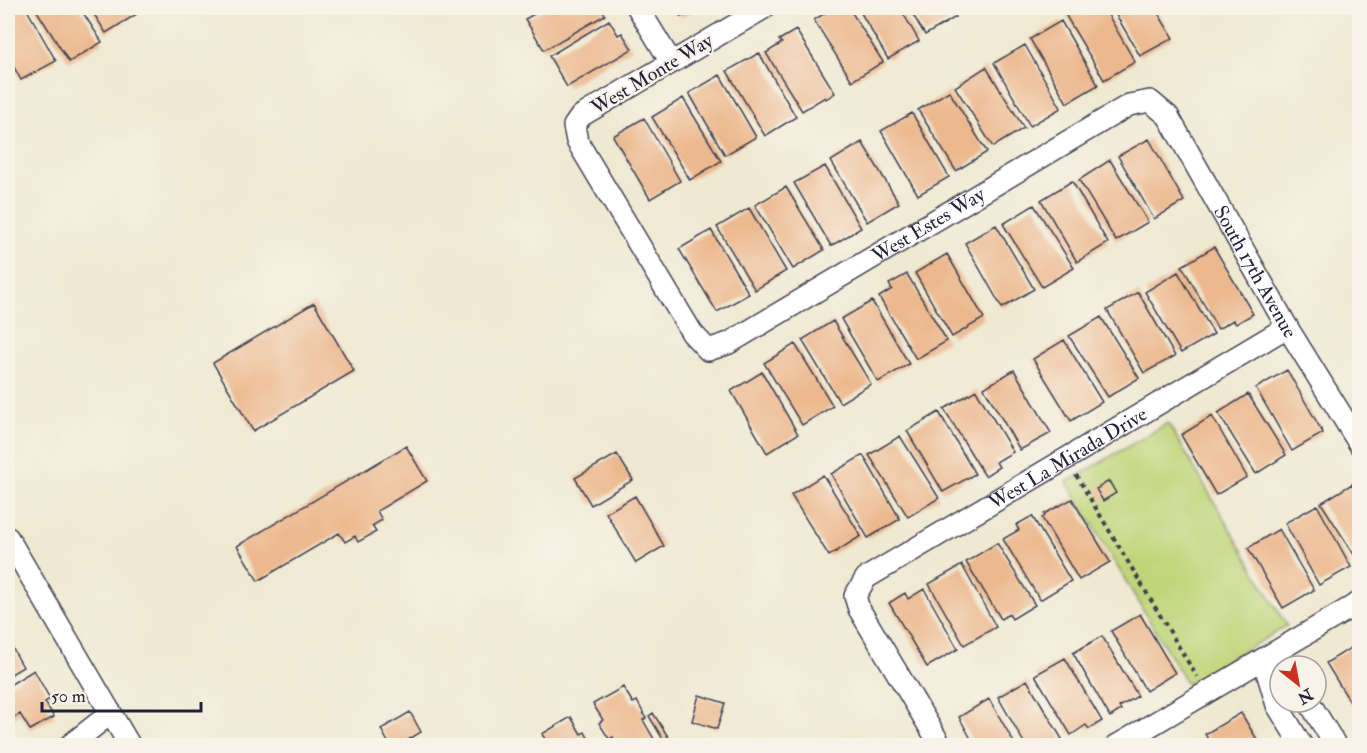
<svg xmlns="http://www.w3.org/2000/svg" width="1367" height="753" font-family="'IM FELL Double Pica',serif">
  <rect width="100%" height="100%" fill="#f7f3e8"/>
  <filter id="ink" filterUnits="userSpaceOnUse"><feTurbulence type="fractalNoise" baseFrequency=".0167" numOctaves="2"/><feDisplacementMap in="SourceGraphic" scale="12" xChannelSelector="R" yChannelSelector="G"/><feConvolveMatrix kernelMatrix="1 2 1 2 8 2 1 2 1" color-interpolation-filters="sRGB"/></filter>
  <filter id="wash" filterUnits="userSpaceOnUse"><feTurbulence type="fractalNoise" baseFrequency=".008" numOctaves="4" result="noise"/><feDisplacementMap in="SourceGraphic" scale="24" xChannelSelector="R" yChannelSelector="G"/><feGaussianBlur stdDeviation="1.35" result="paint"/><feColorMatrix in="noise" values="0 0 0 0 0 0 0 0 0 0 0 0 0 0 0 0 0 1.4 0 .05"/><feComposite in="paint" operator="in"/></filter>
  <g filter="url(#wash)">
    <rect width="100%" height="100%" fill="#efe9d2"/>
    <path fill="#c0d579" stroke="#717c5a" stroke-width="1.5" d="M1168,423L1287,626L1187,684L1067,482Z"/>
    <g id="blocks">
      <path fill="#ecb88d" d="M13,8H26L56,61L21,80L8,56V11Z
        M35,8H80L102,42L69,62Z
        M90,8H137L140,12L106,33Z
        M545,8H601L605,15L544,50L525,19Z
        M675,8H698L681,17Z
        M833,8H849L883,62L852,81L814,20Z
        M858,8H900L919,41L888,59Z
        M909,8H950L956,17L925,35Z
        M1080,8H1104L1135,62L1104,80L1066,16Z
        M1112,8H1155L1173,38L1140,56Z
        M609,20L618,35L622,33L632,49L567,87L549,56Z
        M1061,21L1098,85L1067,103L1030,39Z
        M796,30L835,93L826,99L825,97L802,111L766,53L782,43L779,40Z
        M1025,45L1061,108L1030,126L994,63Z
        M759,53L796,117L765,136L727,71Z
        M986,67L1024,128L993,147L955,87Z
        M720,75L756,137L725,155L689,93Z
        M949,91L987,152L956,171L918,110Z
        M683,98L721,161L690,180L652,117Z
        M912,113L949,177L918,195L881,131Z
        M644,118L680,181L650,199L613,136Z
        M1149,139L1184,201L1154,219L1118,156Z
        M862,142L899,203L867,222L831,161Z
        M1110,160L1148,222L1116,241L1079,180Z
        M825,166L861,228L831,246L794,183Z
        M1072,181L1108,243L1077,262L1041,200Z
        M786,187L824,250L793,269L755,205Z
        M1034,205L1074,268L1042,287L1003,224Z
        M749,208L786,271L755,290L717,227Z
        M996,225L1034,289L1002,308L965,243Z
        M711,230L749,294L717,312L679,249Z
        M1214,247L1253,314L1236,324L1233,320L1218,329L1182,266Z
        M947,254L984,318L952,337L915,273Z
        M1178,272L1214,334L1181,353L1145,292Z
        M907,274L947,341L916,359L879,297L892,289L889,284Z
        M1138,292L1175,356L1144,373L1107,310Z
        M872,301L909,364L878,382L841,319Z
        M314,303L354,371L253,431L213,363Z
        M1101,317L1139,378L1108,397L1069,336Z
        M833,321L871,384L840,403L802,340Z
        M1064,340L1102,402L1071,421L1033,359Z
        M795,344L833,406L802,425L764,363Z
        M1014,370L1051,433L1020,450L984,388Z
        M1287,370L1323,433L1292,451L1256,388Z
        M762,372L798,434L767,453L731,391Z
        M976,390L1013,452L996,462L999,467L985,476L944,409Z
        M1248,394L1286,455L1256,474L1218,413Z
        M939,412L975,474L943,492L907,431Z
        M1212,416L1247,477L1216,495L1181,435Z
        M900,436L939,498L908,517L869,455Z
        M406,446L427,481L377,511L382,520L372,526L376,532L358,542L355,536L345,542L339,533L258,581L237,546Z
        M617,454L633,480L591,505L575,478Z
        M863,455L900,519L868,538L831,474Z
        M823,475L861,536L829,556L791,495Z
        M1109,481L1116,493L1103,501L1096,489Z
        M1352,484L1360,496V564L1321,503Z
        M635,496L664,546L636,563L606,513Z
        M1072,499L1110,562L1079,580L1042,518L1045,516L1044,514Z
        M1317,505L1351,567L1319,585L1285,523Z
        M1032,516L1071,581L1040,600L1003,539L1019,530L1016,525Z
        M1279,529L1314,590L1283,608L1248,548Z
        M997,543L1035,605L1012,619L1009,614L1001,619L966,562Z
        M962,565L996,627L964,645L929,584Z
        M924,589L958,649L927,667L889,603L905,593L908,599Z
        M1140,614L1175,673L1146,691L1111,631Z
        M1102,636L1138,696L1119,707L1121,710L1110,717L1073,653Z
        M8,640L23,667L8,676Z
        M1357,644L1360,648V718L1326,663Z
        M1065,658L1102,721L1089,729L1086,725L1071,735L1035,675Z
        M34,670L50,699L45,702L54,717L30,730L20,714L8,721V686Z
        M1027,680L1062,739L1051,746H1026L998,697Z
        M623,687L633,703L637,701L646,718L643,720L658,746H618L613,737L609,739L599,723L603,720L593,704Z
        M699,695L725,703L717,729L692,721Z
        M989,699L1016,746H975L959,717Z
        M410,712L421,732L398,746H390L381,729Z
        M653,713L674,746H667L649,716Z
        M1241,713L1261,746H1212L1205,734Z
        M571,717L581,734L585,732L592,746H549L542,734Z"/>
    </g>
  </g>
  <g filter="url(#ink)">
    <use href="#blocks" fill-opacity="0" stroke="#414052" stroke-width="1.5"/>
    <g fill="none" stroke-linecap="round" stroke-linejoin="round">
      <defs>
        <g id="street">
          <path d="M638,8L671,62"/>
          <path id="s1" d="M764,8L581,116L574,126L577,141L692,333L708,350L729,343L1129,105L1150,101L1168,116L1287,327L1360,445"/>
          <path d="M8,538L130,746"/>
          <path d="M1263,659L1277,705L1302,746"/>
          <path d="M1309,702L1336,746"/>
          <path d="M69,746L111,713"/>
          <path id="s2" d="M941,746L859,609L855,596L866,578L1287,327"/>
          <path d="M1116,746L1360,602"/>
        </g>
      </defs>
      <use href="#street" stroke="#414052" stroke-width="24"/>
      <path stroke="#414052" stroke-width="4" stroke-dasharray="4.5 4.5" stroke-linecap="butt" d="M1076,475L1197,677"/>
      <use href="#street" stroke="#fff" stroke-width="21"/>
    </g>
  </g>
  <g text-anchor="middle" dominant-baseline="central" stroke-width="4.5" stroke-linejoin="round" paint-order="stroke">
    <g font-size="20" fill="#22223b" stroke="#f7f3e8">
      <text transform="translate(652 74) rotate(-31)">West Monte Way</text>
      <text stroke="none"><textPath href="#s1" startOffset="741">West Estes Way</textPath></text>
      <text stroke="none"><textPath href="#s1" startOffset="1198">South 17th Avenue</textPath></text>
      <text stroke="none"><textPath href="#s2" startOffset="429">West La Mirada Drive</textPath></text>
    </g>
  </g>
  <rect width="1367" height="753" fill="none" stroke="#f7f3e8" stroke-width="30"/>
  <g transform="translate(1298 684) rotate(149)"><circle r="28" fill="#f7f3e8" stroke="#a29fa3" stroke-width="1.5"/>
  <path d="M0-4.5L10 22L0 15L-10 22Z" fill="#c8321e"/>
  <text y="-9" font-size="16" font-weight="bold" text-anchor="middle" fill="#22223b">N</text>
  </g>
  <path d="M42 702v9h159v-9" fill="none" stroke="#22223b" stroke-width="3"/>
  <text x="51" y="702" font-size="18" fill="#22223b" stroke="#f7f3e8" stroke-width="4.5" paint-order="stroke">50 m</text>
</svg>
